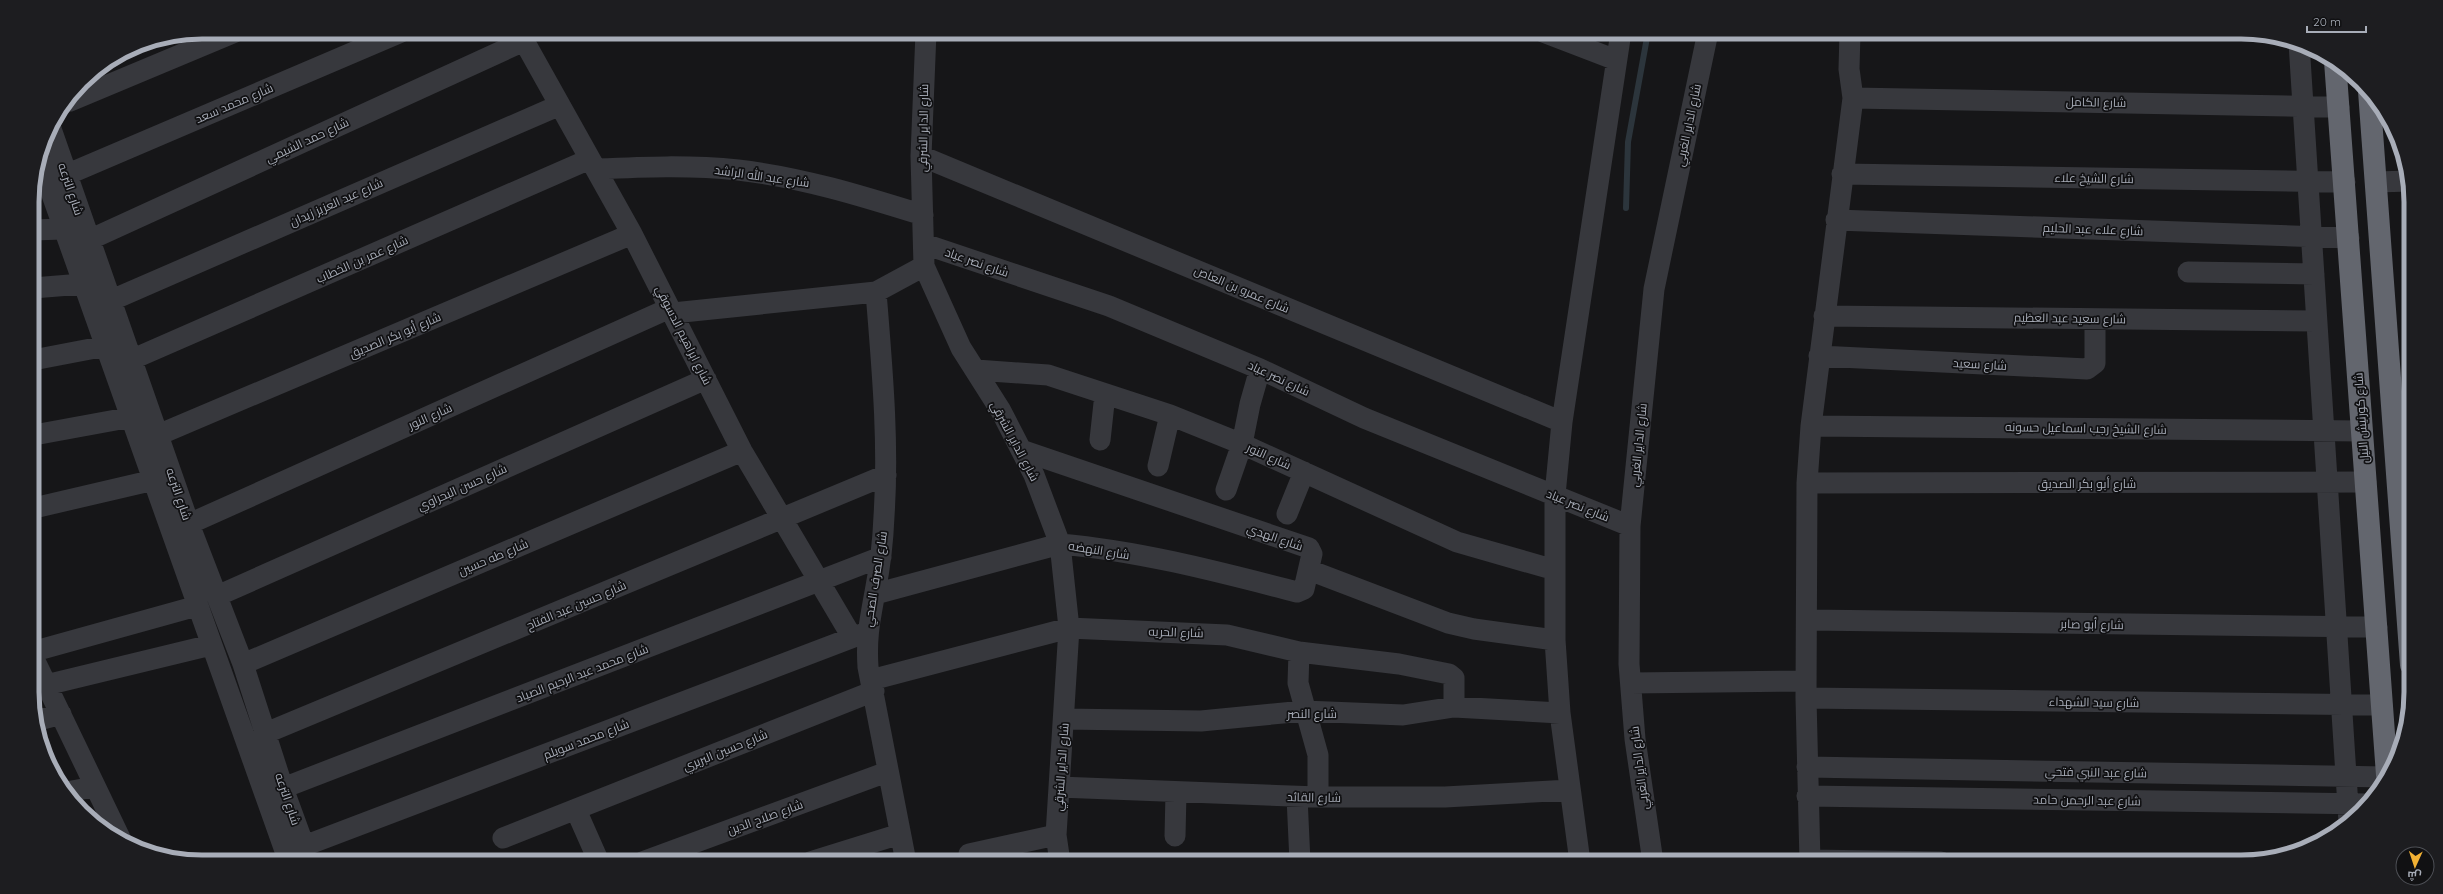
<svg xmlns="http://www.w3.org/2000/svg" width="2443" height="894" font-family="Quicksand,Cairo,sans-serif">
  <rect width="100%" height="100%" fill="#161618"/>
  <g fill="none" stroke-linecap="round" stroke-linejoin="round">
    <path stroke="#2c353c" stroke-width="6" d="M1626,208L1628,142L1648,32"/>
    <path stroke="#37383d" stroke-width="21" d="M519,32L632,234L742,451L852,637
      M926,32L921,156L924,266L961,348L1001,411L1034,475L1060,544L1069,628L1056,835L1060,862
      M1543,32L1616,60
      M2299,43L2349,822
      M1853,98L2339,107
      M70,101L235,32
      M50,126L189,524L243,664L283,788L310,862
      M921,156L1562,422
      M40,161L289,862
      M596,169C643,167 690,165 738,170C801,177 862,196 923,215
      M1842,174L2345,182
      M66,175L401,32
      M2376,182L2410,181
      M1836,220L2349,238
      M33,230L63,229
      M89,240L524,41
      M924,244L1109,306L1260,369L1364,418L1630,526
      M2188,272L2314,274
      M33,288L82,284
      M876,292C882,367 889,442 884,516C883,542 880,567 875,592C870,620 866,637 868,667L906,862
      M112,300L560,105
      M673,313L876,292L924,266
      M1824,316L2316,321
      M1819,356L2087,369L2095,363V319
      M133,359L590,159
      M33,360L106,346
      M976,370L1048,375L1170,415L1242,444L1457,542L1555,570
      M1811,426L2362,431
      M34,435L132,417
      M158,435L632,234
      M1100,440L1105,394
      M1158,466L1170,415
      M1807,483L2366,482
      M1226,490L1242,444L1250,404L1260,369
      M34,508L154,480
      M1287,514L1304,472
      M189,524L670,308
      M1309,570L1448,623L1474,629L1555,640
      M875,594L1060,544C1140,551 1219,572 1297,592L1304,589L1312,554L1309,548L1021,450
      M217,596L706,379
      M1808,620L2377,627
      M35,651L197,606
      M1299,652L1298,683L1318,755V797
      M35,661L121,840
      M243,664L742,451
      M871,680L1069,628L1227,635L1299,652L1399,664L1449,674L1454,678V707
      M1631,683L1806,681
      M46,685L211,645
      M1806,698L2382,705
      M1064,719L1201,721L1304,711L1403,715L1454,707L1560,713
      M35,721L61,714
      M266,733L886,475
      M1807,767L2386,777
      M1059,787L1318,797H1445L1570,790
      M283,788L881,557
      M66,792L94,787
      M1807,796L2367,804
      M1297,797L1300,862
      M576,810L599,862
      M1175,836L1176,793
      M503,838L874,691
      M304,846L867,632
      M969,854L1056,835
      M1810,860L1941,862
      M642,862L887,772
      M810,862L900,834
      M1580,862L1560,713L1555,640V495L1562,422L1621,32
      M1653,862L1635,739L1629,664L1630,526L1654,289L1708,32
      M1810,862L1806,698L1807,483L1811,426L1853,98L1849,69L1850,32"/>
    <path stroke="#63666e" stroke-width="22" d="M2335,61L2387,775
      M2369,91L2411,665"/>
  </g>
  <g text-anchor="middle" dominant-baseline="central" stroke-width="3.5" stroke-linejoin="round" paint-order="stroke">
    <g font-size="12" fill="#a8adb8" stroke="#111113">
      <text transform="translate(2096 102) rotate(1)">شارع الكامل</text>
      <text transform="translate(234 103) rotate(-23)">شارع محمد سعد</text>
      <text transform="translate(1688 125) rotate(-78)">شارع الداير الغربي</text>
      <text transform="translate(923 128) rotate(-89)">شارع الداير الشرقي</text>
      <text transform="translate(307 140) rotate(-25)">شارع حمد الشيمي</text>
      <text transform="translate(762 176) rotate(8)">شارع عبد الله الراشد</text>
      <text transform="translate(2094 178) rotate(1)">شارع الشيخ علاء</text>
      <text transform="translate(71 189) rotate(71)">شارع الترعه</text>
      <text transform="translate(336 202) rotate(-24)">شارع عبد العزيز زيدان</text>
      <text transform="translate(2093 229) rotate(2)">شارع علاء عبد الحليم</text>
      <text transform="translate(362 259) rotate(-24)">شارع عمر بن الخطاب</text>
      <text transform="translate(977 262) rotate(19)">شارع نصر عياد</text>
      <text transform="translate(1242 289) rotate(23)">شارع عمرو بن العاص</text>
      <text transform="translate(2070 318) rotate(1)">شارع سعيد عبد العظيم</text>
      <text transform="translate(395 335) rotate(-23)">شارع أبو بكر الصديق</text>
      <text transform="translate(684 335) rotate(63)">شارع ابراهيم الدسوقي</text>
      <text transform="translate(1980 364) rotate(3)">شارع سعيد</text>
      <text transform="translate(1279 378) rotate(25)">شارع نصر عياد</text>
      <text transform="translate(430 416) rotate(-24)">شارع النور</text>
      <text transform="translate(2361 418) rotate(-94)">شارع كورنيش النيل</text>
      <text transform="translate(2086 428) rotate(1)">شارع الشيخ رجب اسماعيل حسونه</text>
      <text transform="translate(1015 441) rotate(62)">شارع الداير الشرقي</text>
      <text transform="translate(1638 445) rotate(-84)">شارع الداير الغربي</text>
      <text transform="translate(1269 456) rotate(24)">شارع النور</text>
      <text x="2087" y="483">شارع أبو بكر الصديق</text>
      <text transform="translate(462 487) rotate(-24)">شارع حسن البحراوي</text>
      <text transform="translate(179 494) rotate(71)">شارع الترعه</text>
      <text transform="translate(1578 505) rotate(22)">شارع نصر عياد</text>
      <text transform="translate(1275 537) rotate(19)">شارع الهدي</text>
      <text transform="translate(1099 550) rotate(9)">شارع النهضه</text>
      <text transform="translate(493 557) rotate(-23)">شارع طه حسين</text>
      <text transform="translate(875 579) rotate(-81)">شارع الصرف الصحي</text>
      <text transform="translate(576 605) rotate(-23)">شارع حسين عبد الفتاح</text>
      <text transform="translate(2092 624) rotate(1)">شارع أبو صابر</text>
      <text transform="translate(1176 632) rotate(2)">شارع الحريه</text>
      <text transform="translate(582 673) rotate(-21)">شارع محمد عبد الرحيم الصياد</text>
      <text transform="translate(2094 702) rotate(1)">شارع سيد الشهداء</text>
      <text x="1312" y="713">شارع النصر</text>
      <text transform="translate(586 739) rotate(-21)">شارع محمد سويلم</text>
      <text transform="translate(725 750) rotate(-22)">شارع حسين البربري</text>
      <text transform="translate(1061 767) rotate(-86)">شارع الداير الشرقي</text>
      <text transform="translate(1639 768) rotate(-97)">شارع الداير الغربي</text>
      <text transform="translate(2096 772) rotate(1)">شارع عبد النبي فتحي</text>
      <text transform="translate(1314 797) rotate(1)">شارع القائد</text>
      <text transform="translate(288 799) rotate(71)">شارع الترعه</text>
      <text transform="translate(2087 800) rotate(1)">شارع عبد الرحمن حامد</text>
      <text transform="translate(765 817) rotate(-20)">شارع صلاح الدين</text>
    </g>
  </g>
  <path d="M0 0H2443V894H0ZM202 39H2241A163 163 0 0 1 2404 202V692A163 163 0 0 1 2241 855H202A163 163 0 0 1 39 692V202A163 163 0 0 1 202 39Z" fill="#1d1d20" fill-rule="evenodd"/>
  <path fill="none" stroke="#a8adb8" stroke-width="5" d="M202 39H2241A163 163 0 0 1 2404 202V692A163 163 0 0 1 2241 855H202A163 163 0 0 1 39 692V202A163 163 0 0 1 202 39Z"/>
  <g transform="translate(2415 866) rotate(183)"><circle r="19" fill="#111113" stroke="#4d4f55"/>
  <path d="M0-3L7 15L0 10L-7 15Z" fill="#f2b134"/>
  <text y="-6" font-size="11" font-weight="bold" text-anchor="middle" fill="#a8adb8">ش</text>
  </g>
  <path d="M2307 26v6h59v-6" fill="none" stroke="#a8adb8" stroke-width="2"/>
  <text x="2313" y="26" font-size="12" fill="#a8adb8" stroke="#111113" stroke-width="3" paint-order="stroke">20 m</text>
</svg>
